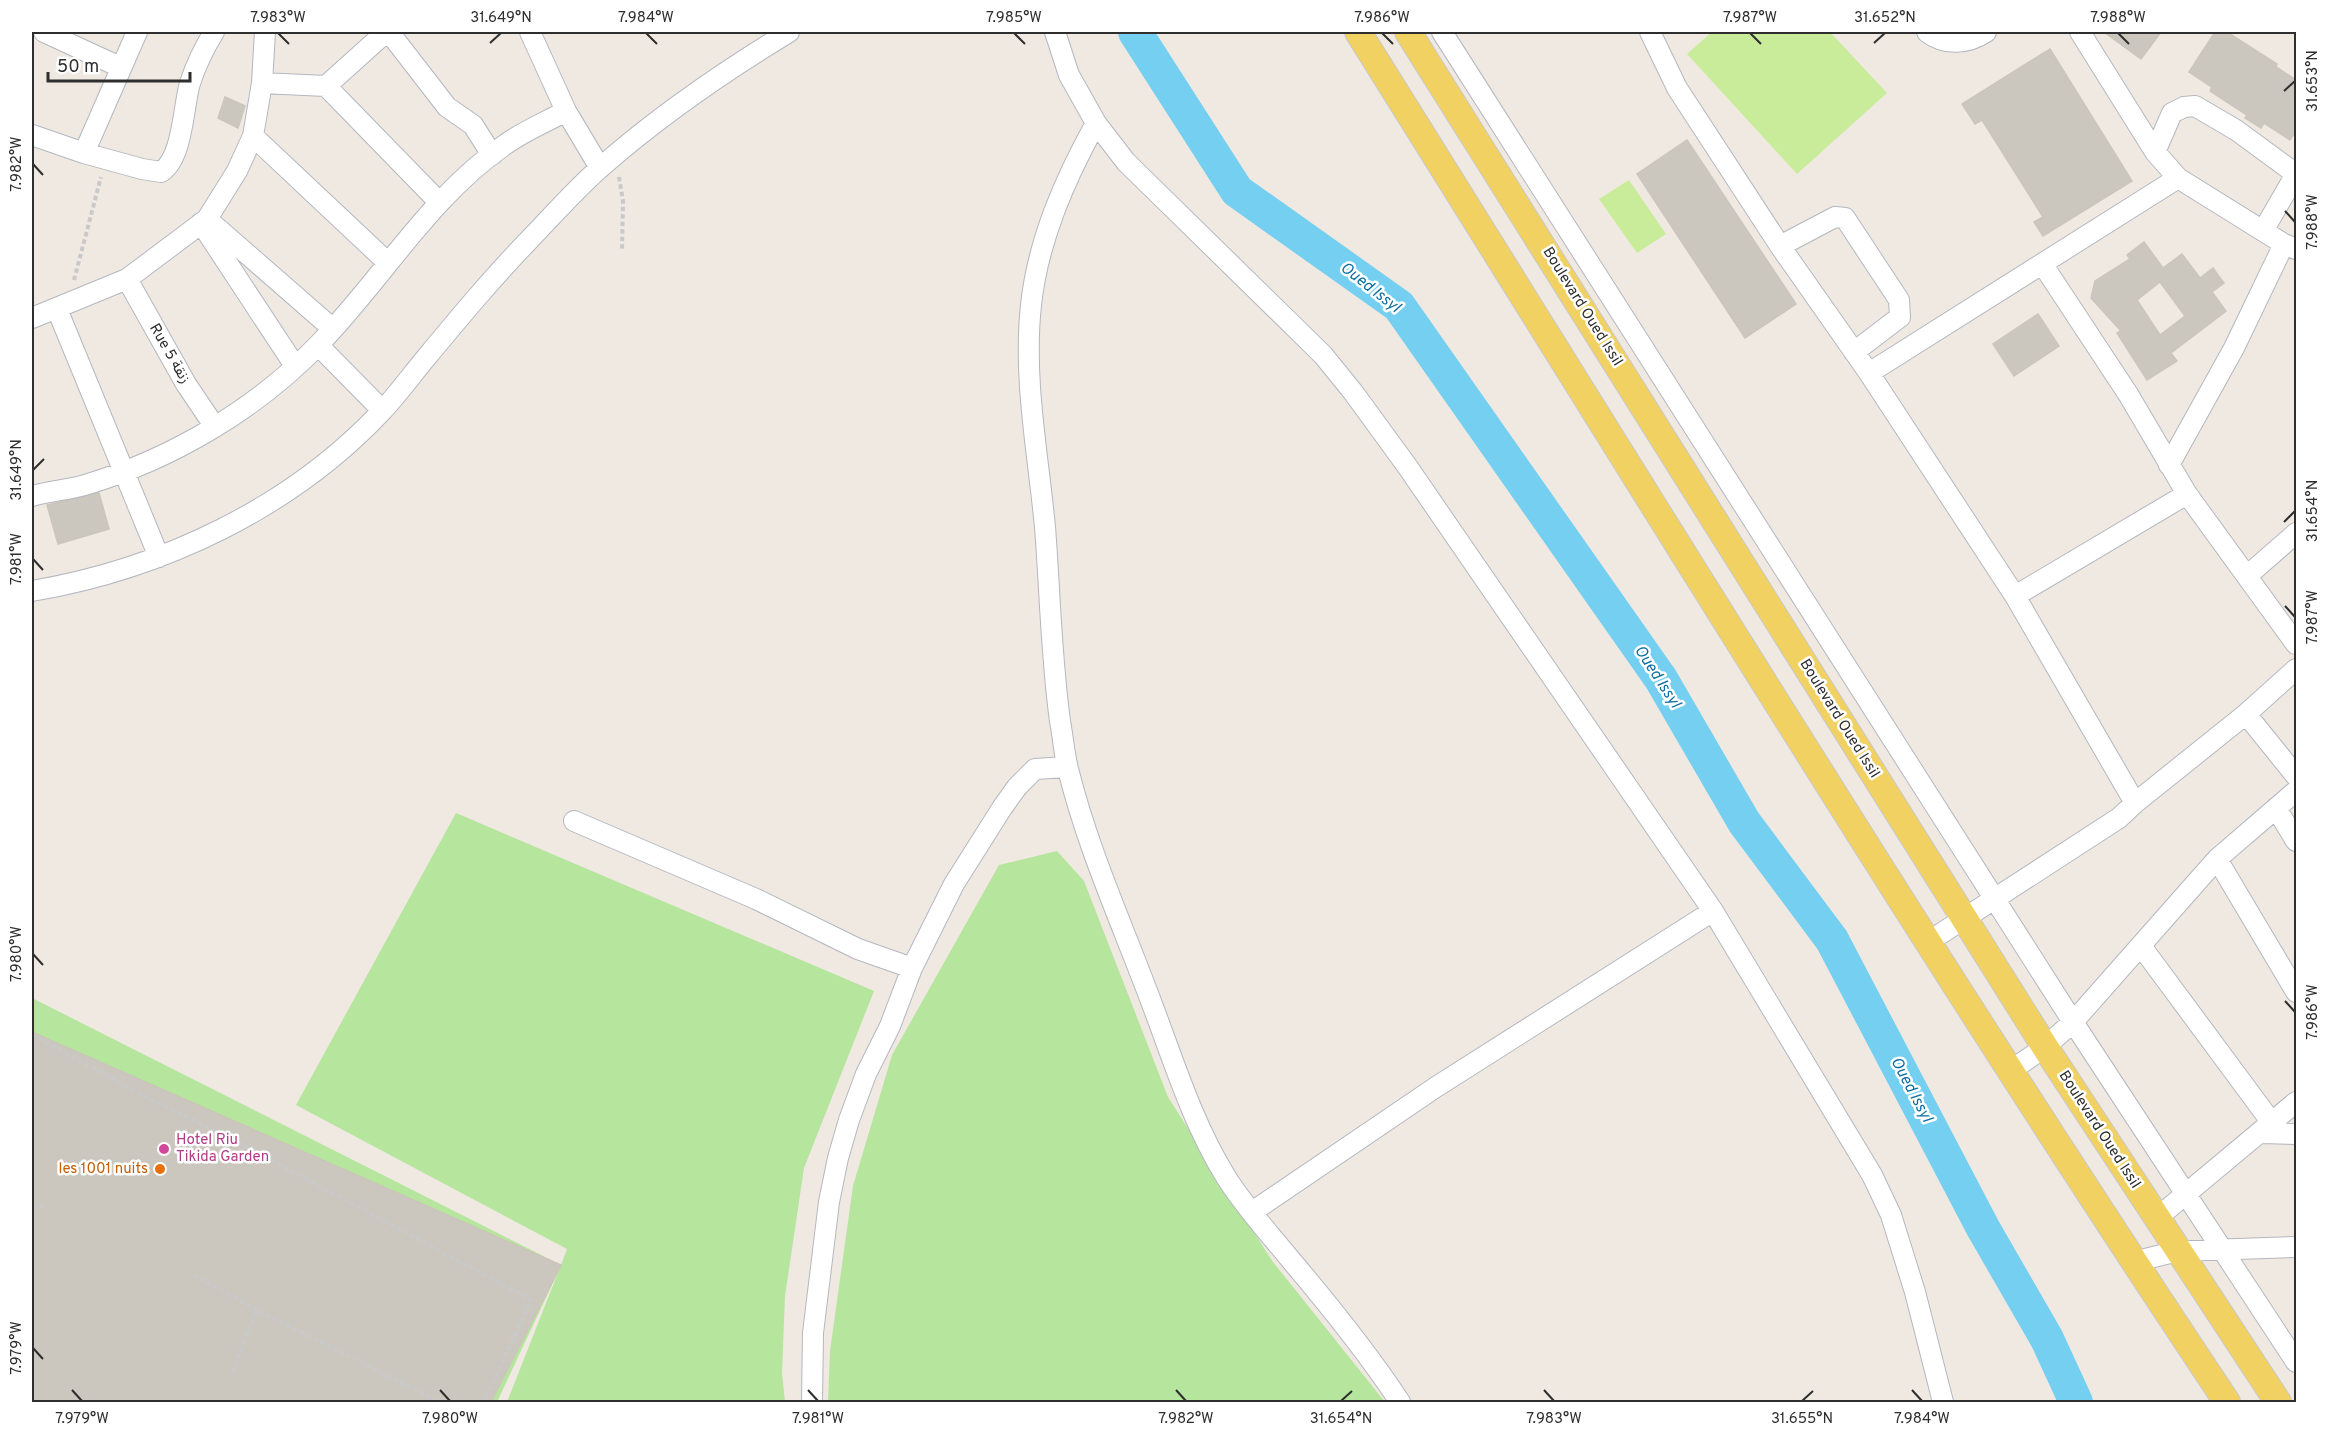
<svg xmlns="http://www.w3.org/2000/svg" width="2328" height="1434" font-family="Overpass,'Noto Sans Arabic',sans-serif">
  <rect width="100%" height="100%" fill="#efe9e1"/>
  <path fill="#b6e59e" d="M456,813L874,991L804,1168L785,1296L782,1373L785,1402H507L559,1270L497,1402H32V998L561,1265L567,1249L296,1105Z
    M1057,851L1084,881L1168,1097L1273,1262L1385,1402H828L830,1351L853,1186L892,1055L999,865Z"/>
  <path fill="#c9ec9a" d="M1712,32H1830L1887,93L1797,174L1687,54Z
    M1629,180L1666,234L1637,253L1599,199Z"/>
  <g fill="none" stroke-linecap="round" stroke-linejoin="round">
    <path stroke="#75cff0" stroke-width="34" d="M1135,32L1237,191L1399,306L1661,679L1744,822L1832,940L1983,1228L2047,1339L2076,1402"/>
  </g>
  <path fill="#cbc7bf" stroke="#cbc5ba" stroke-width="1.5" fill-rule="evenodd" d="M2104,32H2161L2141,59Z
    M2215,32H2227L2277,64L2276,67L2296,80V130L2290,140L2264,123L2261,128L2245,118L2247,115L2210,91L2212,87L2189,72Z
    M2050,49L2132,181L2043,236L2034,222L2043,217L1982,120L1975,124L1962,104Z
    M225,97L245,106L238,128L218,118Z
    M1687,140L1796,304L1745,338L1637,174Z
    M2144,242L2163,268L2182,254L2200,278L2213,268L2224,283L2212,292L2226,311L2171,353L2177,361L2147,380L2117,333L2121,331L2091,298L2095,281L2130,259L2127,255ZM2160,282L2185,316L2160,335L2137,300Z
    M2038,314L2059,346L2014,376L1993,344Z
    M99,493L109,529L58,544L47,505Z
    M32,1032L561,1265L491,1402H32Z"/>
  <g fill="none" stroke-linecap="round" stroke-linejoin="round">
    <defs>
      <path id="minor" d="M44,32L120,67
        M389,32L447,107L473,125L492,155
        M530,32L566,111L600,168
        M1055,32L1069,75L1096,123L1126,162L1323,355L1353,392L1407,466L1713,911L1872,1175L1891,1215L1915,1292L1943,1402
        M1442,32L2073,1022L2296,1362
        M1650,32L1677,88L1780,246L1869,373L2015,596L2135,803
        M1927,32C1945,46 1968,44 1986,32
        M2080,32L2155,152L2178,178L2284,244L2296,249
        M262,83L326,86L439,202
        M326,86L386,32
        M1096,123C1065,179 1038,240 1031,305C1023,379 1038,453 1045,527C1050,591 1051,656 1060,721C1063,737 1064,753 1068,769C1088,850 1123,926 1152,1004C1174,1062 1193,1124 1226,1177C1244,1206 1268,1232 1290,1259C1329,1305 1367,1352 1400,1402
        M32,135L84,153L142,169L161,172C183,158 183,107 190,83C196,65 204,48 214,32
        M253,136L387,262
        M2155,152L2172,113L2184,107L2195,106L2236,130L2296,174
        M84,153L137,32
        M207,219L333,329
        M201,223L295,366
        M2263,231L2296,174
        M1780,246L1835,217L1845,218L1899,300L1900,317L1854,352
        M2043,265L2128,394L2187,494L2296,644
        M127,279L186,384L215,427
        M57,309L159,557
        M32,318L127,279L207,219L237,171L253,136L262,83L265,32
        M318,345L382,410
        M1869,373L2178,178
        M2169,465L2234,348L2284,244
        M32,496C49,491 68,490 85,485C172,459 257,409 320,343C383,278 430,196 506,144C524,131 546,122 566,111
        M2247,576L2296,533
        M32,591C162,569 291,508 382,411C397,395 411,376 425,359C459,318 493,277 530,239C553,215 576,189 601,167C659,116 723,72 789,32
        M2015,596L2187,494
        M2246,714L2296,776
        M2276,808L2296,841
        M574,821L756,899L858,949L912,968
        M2217,859L2296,992
        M1928,942L2119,818L2135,803L2246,714L2296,669
        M2141,946L2272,1123
        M2010,1071L2045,1047L2073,1022L2217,859L2296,791
        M2261,1133L2296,1134
        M1252,1212L1436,1087L1713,911
        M2157,1218L2296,1102
        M2133,1262L2178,1251L2296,1247
        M812,1402L813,1333L829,1202L838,1158L849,1120L866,1074L890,1026L912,968L954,884L1002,808L1017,787L1035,769L1067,767"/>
      <path id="major" d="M1358,32C1645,490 1927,952 2227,1402
        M1408,32L2045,1047L2278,1402"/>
    </defs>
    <use href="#minor" stroke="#b4b7c1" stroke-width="22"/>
    <use href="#major" stroke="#c9c9c9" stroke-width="28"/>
    <path stroke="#c9c9c9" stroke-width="4" stroke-dasharray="4.5 3" stroke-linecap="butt" d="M619,177L623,201L622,249
      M74,280L101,177
      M32,1035L156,1102L228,1137L531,1300L484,1402
      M32,1203L46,1210
      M194,1275L257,1310L439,1402
      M232,1372L257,1310"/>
    <use href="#minor" stroke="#fff" stroke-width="20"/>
    <use href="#major" stroke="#f2d163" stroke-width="26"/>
  </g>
  <path fill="none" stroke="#2e2e2e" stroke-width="2" d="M278,33L289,44M646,33L657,44M1014,33L1025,44M1382,33L1393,44M1750,33L1761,44M2118,33L2129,44M490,43L501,33M1874,43L1885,33M2284,91L2295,81M33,164L43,175M2285,211L2295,222M33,470L44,459M2284,522L2295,511M33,559L43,570M2285,606L2295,617M33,954L43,965M2285,1001L2295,1012M33,1348L43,1359M72,1390L82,1401M440,1390L450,1401M808,1390L818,1401M1176,1390L1186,1401M1544,1390L1554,1401M1912,1390L1922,1401M1341,1401L1352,1391M1802,1401L1813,1391"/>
  <circle fill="#d1479c" stroke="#fff" stroke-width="2" cx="164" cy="1149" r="6"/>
  <circle fill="#e8710a" stroke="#fff" stroke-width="2" cx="160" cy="1169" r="6"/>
  <g text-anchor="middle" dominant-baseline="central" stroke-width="5" stroke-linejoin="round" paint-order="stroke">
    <g font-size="15" fill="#2e2e2e" stroke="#fff">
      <text transform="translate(1582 307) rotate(58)">Boulevard Oued Issil</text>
      <text transform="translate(169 354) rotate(60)">Rue 5 زنقة</text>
      <text transform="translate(1839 719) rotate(58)">Boulevard Oued Issil</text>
      <text transform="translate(2099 1130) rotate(57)">Boulevard Oued Issil</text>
    </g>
    <g font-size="15" fill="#b23c85" stroke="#fff" text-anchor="start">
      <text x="176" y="1140">Hotel Riu<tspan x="176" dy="17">Tikida Garden</tspan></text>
    </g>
    <g font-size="15" fill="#c56008" stroke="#fff" text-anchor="end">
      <text x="148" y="1169">les 1001 nuits</text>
    </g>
    <g font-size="16" font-style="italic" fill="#0d6fa3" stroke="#fff">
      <text transform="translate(1370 288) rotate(38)">Oued Issyl</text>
      <text transform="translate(1657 677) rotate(57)">Oued Issyl</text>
      <text transform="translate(1911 1090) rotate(62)">Oued Issyl</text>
    </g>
  </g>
  <rect width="2328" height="1434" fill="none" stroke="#ffffff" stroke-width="66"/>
  <path d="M48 72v9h142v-9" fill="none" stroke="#2e2e2e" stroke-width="3"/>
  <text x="57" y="72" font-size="18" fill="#2e2e2e" stroke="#ffffff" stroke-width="4.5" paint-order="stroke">50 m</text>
  <rect x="33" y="33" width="2262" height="1368" fill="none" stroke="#2e2e2e" stroke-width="2"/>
  <g font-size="15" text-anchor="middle" fill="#2e2e2e">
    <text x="278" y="22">7.983°W</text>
    <text x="501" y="22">31.649°N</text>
    <text x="646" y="22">7.984°W</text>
    <text x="1014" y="22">7.985°W</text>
    <text x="1382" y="22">7.986°W</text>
    <text x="1750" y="22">7.987°W</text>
    <text x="1885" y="22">31.652°N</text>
    <text x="2118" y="22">7.988°W</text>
    <text transform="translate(2312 81) rotate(-90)" y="5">31.653°N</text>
    <text transform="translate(16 164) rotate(-90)" y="5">7.982°W</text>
    <text transform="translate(2312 222) rotate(-90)" y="5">7.988°W</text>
    <text transform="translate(16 470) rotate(-90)" y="5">31.649°N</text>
    <text transform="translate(2312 511) rotate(-90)" y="5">31.654°N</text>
    <text transform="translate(16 559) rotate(-90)" y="5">7.981°W</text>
    <text transform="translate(2312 617) rotate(-90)" y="5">7.987°W</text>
    <text transform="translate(16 954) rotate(-90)" y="5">7.980°W</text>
    <text transform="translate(2312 1012) rotate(-90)" y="5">7.986°W</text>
    <text transform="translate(16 1348) rotate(-90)" y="5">7.979°W</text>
    <text x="82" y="1423">7.979°W</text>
    <text x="450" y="1423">7.980°W</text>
    <text x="818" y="1423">7.981°W</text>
    <text x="1186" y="1423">7.982°W</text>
    <text x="1341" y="1423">31.654°N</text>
    <text x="1554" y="1423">7.983°W</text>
    <text x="1802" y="1423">31.655°N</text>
    <text x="1922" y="1423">7.984°W</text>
  </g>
</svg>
